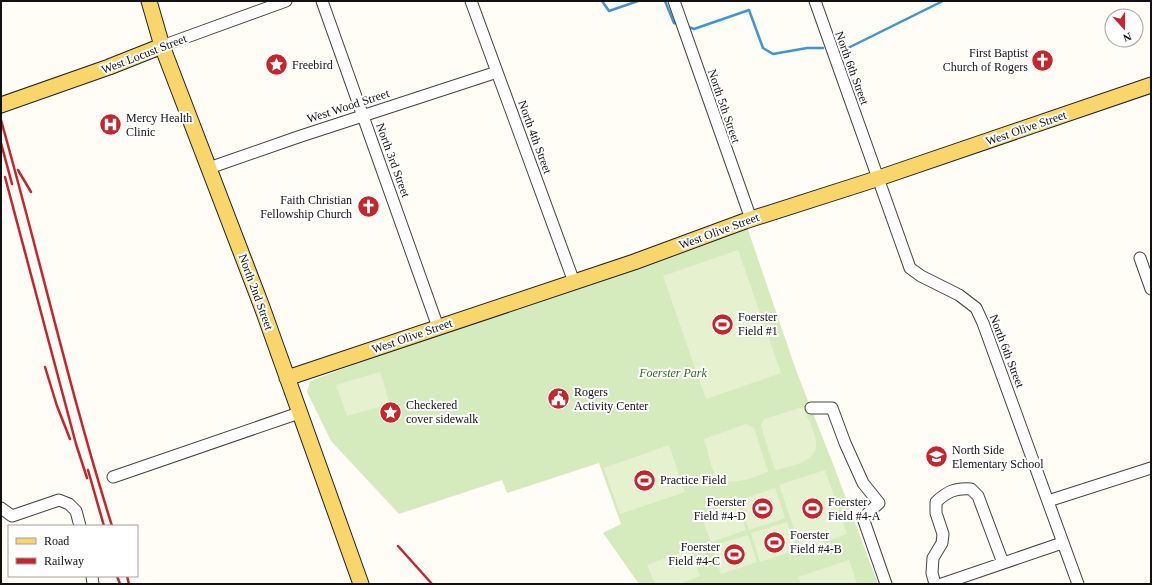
<svg xmlns="http://www.w3.org/2000/svg" width="1152" height="585" font-family="'Times New Roman',serif">
  <rect width="100%" height="100%" fill="#fffdf5"/>
  <path fill="#d5ebbd" d="M745,221L797,373L835,469L878,584H639L603,533L621,524L599,463L507,493L502,480L399,514L331,441L307,392L310,381Z"/>
  <path fill="#e6f2cf" d="M738,250L781,373L706,399L663,276Z
    M380,372L390,404L347,416L336,385Z
    M803,407C806,415 816,434 816,442C818,463 790,466 775,470L761,426L764,419Z
    M746,424L754,428L768,472C753,478 724,490 714,472C710,465 707,447 704,439Z
    M669,445L685,492L620,514L604,468Z
    M825,470L847,534L801,549L779,485Z
    M775,488L785,518L749,530L739,500Z
    M737,502L746,530L711,542L701,514Z
    M787,522L796,550L760,562L751,533Z
    M748,535L757,562L721,574L712,546Z
    M690,549L700,576L680,584H655L647,565Z
    M849,560L857,584H801L798,577Z"/>
  <g fill="none" stroke-linecap="round" stroke-linejoin="round">
    <path stroke="#3f96cf" stroke-width="2.5" d="M602,1L609,11L638,1
      M665,1L674,23L678,24
      M686,26L694,29L749,10L763,48L773,54L807,48H823
      M842,51L943,1"/>
    <defs>
      <path id="minor" d="M322,1L438,327
        M471,1L574,282
        M674,1L751,219
        M815,1L910,268L921,276L959,295L976,308L983,323L1078,584
        M162,46L286,1
        M209,168L298,137L497,72
        M1140,258L1151,289
        M811,408H832L845,443L863,483L879,503L863,518L886,584
        M113,477L299,413
        M1048,501L1151,468
        M1,508L12,516L59,500L69,504L76,511L80,526
        M92,576L93,584
        M935,584L932,573L933,558L942,543L943,534L936,513V502C948,491 955,488 971,489L978,496L1003,563
        M942,584L1062,543"/>
      <path id="major" d="M149,1L162,46L262,307L361,584
        M1,105L109,67L162,46
        M287,378L634,262L745,221L870,181L1151,85"/>
    </defs>
    <use href="#minor" stroke="#444" stroke-width="13"/>
    <use href="#major" stroke="#222" stroke-width="17"/>
    <use href="#minor" stroke="#fff" stroke-width="11"/>
    <use href="#major" stroke="#f9d66b" stroke-width="15"/>
    <path stroke="#c4262e" stroke-width="2.5" d="M1,120C39,255 70,392 112,526
      M1,143L12,184
      M18,170L31,192
      M5,177L76,444L87,478
      M45,367L57,406L70,439
      M88,470L104,526
      M398,546L432,584
      M117,576L120,584
      M127,576L129,584"/>
  </g>
  <defs>
    <symbol id="church-disc" viewBox="-11 -11 22 22"><circle r="9.5" fill="#c4262e" stroke="#fff"/><path d="M-1.2-6h2.4v3.5h3.3v2.4h-3.3V6h-2.4V-.1h-3.3v-2.4h3.3Z" fill="#fff"/></symbol>
    <symbol id="sight-disc" viewBox="-11 -11 22 22"><circle r="9.5" fill="#c4262e" stroke="#fff"/><path d="M0-6L1.8-2.2L6-1.7L2.9 1.2L3.7 5.4L0 3.3L-3.7 5.4L-2.9 1.2L-6-1.7L-1.8-2.2Z" fill="#fff"/></symbol>
    <symbol id="hospital-disc" viewBox="-11 -11 22 22"><circle r="9.5" fill="#c4262e" stroke="#fff"/><path d="M-5-5h3v3.5h4V-5h3V5h-3V1.5h-4V5h-3Z" fill="#fff"/></symbol>
    <symbol id="stadium-disc" viewBox="-11 -11 22 22"><circle r="9.5" fill="#c4262e" stroke="#fff"/><path d="M0-5a6.5 5 0 1 0 0 10a6.5 5 0 1 0 0-10ZM-3.5-1.8h7v3.6h-7Z" fill="#fff"/></symbol>
    <symbol id="civic-disc" viewBox="-11 -11 22 22"><circle r="9.5" fill="#c4262e" stroke="#fff"/><path d="M-.6-6.5H3V-4.5H.6V-3L4-1V1h2V6H-6V1h2V-1L-.6-3ZM-1.2 2.5V6h2.4V2.5Z" fill="#fff"/></symbol>
    <symbol id="school-disc" viewBox="-11 -11 22 22"><circle r="9.5" fill="#c4262e" stroke="#fff"/><path d="M0-5L7-2L0 1L-7-2ZM-4 1L0 2.5L4 1V4Q0 6-4 4Z" fill="#fff"/></symbol>
  </defs>
  <g fill-rule="evenodd">
    <use href="#church-disc" x="1030" y="48" width="25" height="25"/>
    <use href="#sight-disc" x="264" y="52" width="25" height="25"/>
    <use href="#hospital-disc" x="98" y="112" width="25" height="25"/>
    <use href="#church-disc" x="356" y="194" width="25" height="25"/>
    <use href="#stadium-disc" x="710" y="312" width="25" height="25"/>
    <use href="#civic-disc" x="546" y="386" width="25" height="25"/>
    <use href="#sight-disc" x="378" y="400" width="25" height="25"/>
    <use href="#school-disc" x="924" y="444" width="25" height="25"/>
    <use href="#stadium-disc" x="632" y="468" width="25" height="25"/>
    <use href="#stadium-disc" x="750" y="496" width="25" height="25"/>
    <use href="#stadium-disc" x="800" y="496" width="25" height="25"/>
    <use href="#stadium-disc" x="762" y="530" width="25" height="25"/>
    <use href="#stadium-disc" x="722" y="542" width="25" height="25"/>
  </g>
  <g text-anchor="middle" dominant-baseline="central" stroke-width="4" stroke-linejoin="round" paint-order="stroke">
    <g font-size="12" fill="#111" stroke="#fff" text-anchor="start">
      <text x="1028" y="53" text-anchor="end">First Baptist<tspan x="1028" dy="14">Church of Rogers</tspan></text>
      <text x="292" y="65">Freebird</text>
      <text x="126" y="118">Mercy Health<tspan x="126" dy="14">Clinic</tspan></text>
      <text x="352" y="200" text-anchor="end">Faith Christian<tspan x="352" dy="14">Fellowship Church</tspan></text>
      <text x="738" y="317">Foerster<tspan x="738" dy="14">Field #1</tspan></text>
      <text x="574" y="392">Rogers<tspan x="574" dy="14">Activity Center</tspan></text>
      <text x="406" y="405">Checkered<tspan x="406" dy="14">cover sidewalk</tspan></text>
      <text x="952" y="450">North Side<tspan x="952" dy="14">Elementary School</tspan></text>
      <text x="660" y="480">Practice Field</text>
      <text x="746" y="502" text-anchor="end">Foerster<tspan x="746" dy="14">Field #4-D</tspan></text>
      <text x="828" y="502">Foerster<tspan x="828" dy="14">Field #4-A</tspan></text>
      <text x="790" y="535">Foerster<tspan x="790" dy="14">Field #4-B</tspan></text>
      <text x="720" y="547" text-anchor="end">Foerster<tspan x="720" dy="14">Field #4-C</tspan></text>
    </g>
    <g font-size="12" fill="#111" stroke="#fff">
      <text transform="translate(144 54) rotate(-21)">West Locust Street</text>
      <text transform="translate(852 68) rotate(70)">North 6th Street</text>
      <text transform="translate(348 106) rotate(-18)">West Wood Street</text>
      <text transform="translate(724 106) rotate(71)">North 5th Street</text>
      <text transform="translate(1026 128) rotate(-19)">West Olive Street</text>
      <text transform="translate(535 137) rotate(70)">North 4th Street</text>
      <text transform="translate(393 160) rotate(70)">North 3rd Street</text>
      <text transform="translate(719 231) rotate(-20)">West Olive Street</text>
      <text transform="translate(256 292) rotate(70)">North 2nd Street</text>
      <text transform="translate(412 336) rotate(-19)">West Olive Street</text>
      <text transform="translate(1007 351) rotate(69)">North 6th Street</text>
    </g>
    <g font-size="12" font-style="italic" fill="#2f6b1f" stroke="#fff">
      <text x="673" y="373">Foerster Park</text>
    </g>
  </g>
  <rect width="1152" height="585" fill="none" stroke="#111111" stroke-width="4"/>
  <rect x="8" y="525" width="130" height="52" fill="#ffffff" stroke="#a0a0a0"/>
  <rect x="16" y="538" width="20" height="6" fill="#f9d66b" stroke="#a0a0a0"/>
  <text x="44" y="545" font-size="12" fill="#111111">Road</text>
  <rect x="16" y="558" width="20" height="6" fill="#c4262e" stroke="#a0a0a0"/>
  <text x="44" y="565" font-size="12" fill="#111111">Railway</text>
  <g transform="translate(1124 28) rotate(159)"><circle r="19" fill="#ffffff" stroke="#a0a0a0"/>
  <path d="M0-3L7 15L0 10L-7 15Z" fill="#c4262e"/>
  <text y="-6" font-size="11" font-weight="bold" text-anchor="middle" fill="#111111">N</text>
  </g>
</svg>
